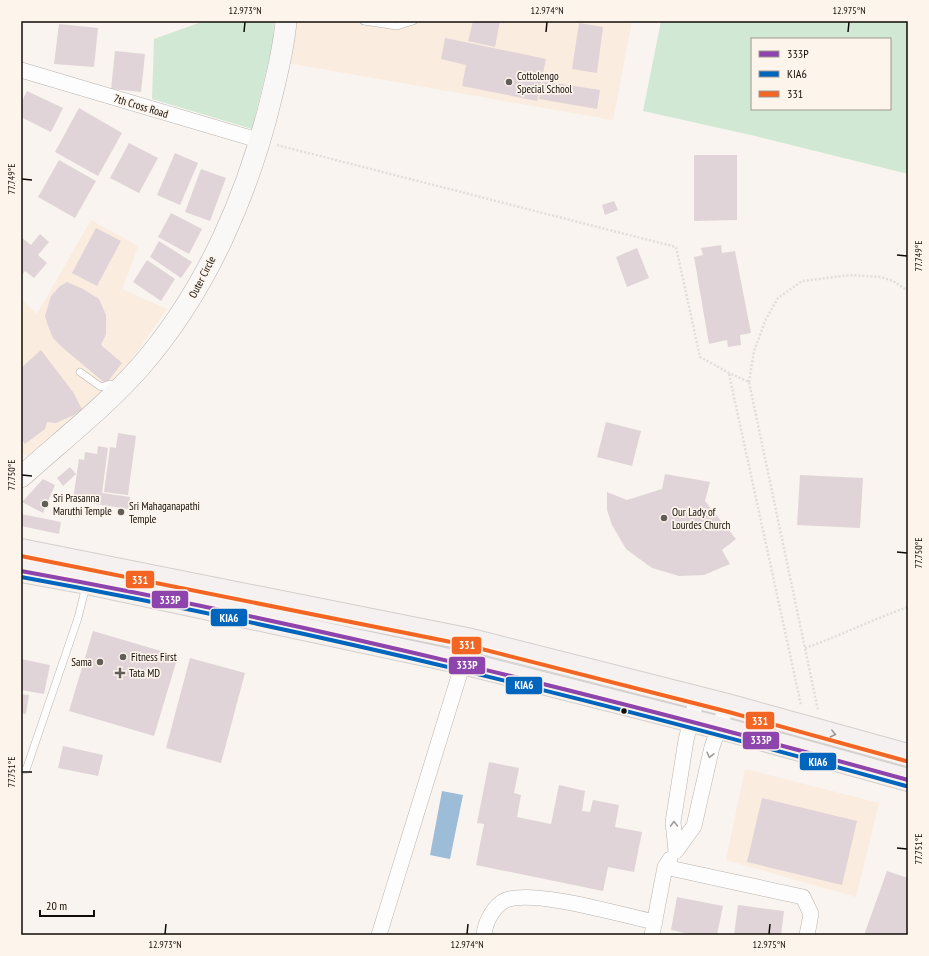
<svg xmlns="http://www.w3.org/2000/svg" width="929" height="956" font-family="'PT Sans Narrow',sans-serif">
  <rect width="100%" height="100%" fill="#f9f4ef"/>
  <path fill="#faecde" d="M293,21H632L613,120L288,63Z
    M91,220L138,246L122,289L167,309L117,380L30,457L23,454L21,451V299L37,314Z
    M745,769L879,803L856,897L726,860Z"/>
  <path fill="#d1e9d4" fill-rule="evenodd" d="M204,21H274L273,43L252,129L152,99L154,39Z
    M661,21H908V174L755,136L643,111ZM752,39H890V109H752Z"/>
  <path fill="#9cbcd8" d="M442,791L463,795L450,859L430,855Z"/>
  <path fill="#e0d4d8" d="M473,21H500L495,47L468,41Z
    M579,23L603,27L597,73L572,69Z
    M59,24L98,28L94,67L54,64Z
    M445,38L546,59L537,101L462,86L466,65L441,59Z
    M115,51L145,54L141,92L111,89Z
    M542,81L600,90L597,109L539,99Z
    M27,91L63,108L51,132L21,117V103Z
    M79,108L122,133L98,176L55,152Z
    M129,143L158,158L139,193L110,178Z
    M175,153L198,163L180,205L157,195Z
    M694,155H737V220L694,221Z
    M59,160L96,181L75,218L38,197Z
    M201,169L226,178L210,221L185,212Z
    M614,201L618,210L605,215L602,205Z
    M171,213L202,229L189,254L158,237Z
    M96,228L121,241L97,286L72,273Z
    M40,234L49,242L38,255L47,263L34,278L25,271L21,277V237L31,245Z
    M159,241L192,262L181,278L150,257Z
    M721,245L722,253L735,251L751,333L740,335L741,345L728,347L727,340L709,344L694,257L703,255L701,248Z
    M637,248L649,278L627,287L616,257Z
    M147,260L175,279L161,301L133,282Z
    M67,282L83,289L99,299L106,315V334L101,345L122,363L106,384L63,348L53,338L48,326L45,316L51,296L60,286Z
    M41,350L73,392L83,411L56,423L47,422L45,429L25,444L21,438V368Z
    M606,422L641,431L632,466L597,457Z
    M118,433L136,436L128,495L104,492L110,447L116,448Z
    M98,446L108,448L102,493L130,497L129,509L88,503V501L73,499L79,459L84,460L85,452L97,454Z
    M70,467L76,474L63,486L57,478Z
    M665,474L710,482L705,501L736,539L722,550L730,564L704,575L679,576L652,568L626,549L612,525L607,510V492L627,500L662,489Z
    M800,475L863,478L860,528L797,525Z
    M43,479L55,485L43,513L22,502Z
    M21,514L61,522L59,534L21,526Z
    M93,631L178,656L154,736L69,711Z
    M190,658L245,673L221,763L166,748Z
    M21,659L50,665L44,694L21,690Z
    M21,694L29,695L26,714L21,713Z
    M63,746L103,755L98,776L58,768Z
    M489,762L519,768L514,793L521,795L517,817L551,824L559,785L585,791L582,811L590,812L593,800L619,805L615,827L642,832L634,872L608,867L603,891L476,865L484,824L477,823Z
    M762,798L857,821L842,885L747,862Z
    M887,871L908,878V935H864Z
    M677,897L723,906L717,935H694L671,930Z
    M738,905L784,911L781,935H734Z"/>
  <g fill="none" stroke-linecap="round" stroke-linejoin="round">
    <defs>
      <path id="lane" d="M364,21L397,26L413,21
        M80,372L101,387L110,384L116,389
        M21,770H26L78,618L86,586"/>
      <path id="street" d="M21,70L261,141
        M697,698L686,740L673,822L676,851L694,826L712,747L727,705
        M665,867L803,897L811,914L807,935
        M379,935L463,663
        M484,935C485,922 494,905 506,900C535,889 621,915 655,922
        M652,935L665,867L670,859"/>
      <path id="secondary" d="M21,477C62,440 105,407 141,366C207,290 249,192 272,95C278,70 284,47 286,21"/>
      <path id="primary" d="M21,550L467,639L727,705L908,755
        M21,571L87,583L463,663L728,730L908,780"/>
    </defs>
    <use href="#lane" stroke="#b7b2ae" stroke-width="8"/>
    <use href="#street" stroke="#b7b2ae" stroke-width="16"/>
    <use href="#secondary" stroke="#b7b2ae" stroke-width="22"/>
    <use href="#primary" stroke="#d2cfcd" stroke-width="24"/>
    <path stroke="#e0dedc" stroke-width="2.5" stroke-dasharray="2 2" stroke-linecap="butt" d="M277,145L676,247L700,357L729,373L749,382L818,710
      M729,374L801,705
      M749,382L754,351L766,319L778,298L802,281L850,275L881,277L893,281L908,291
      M805,648C840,636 873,619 908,607"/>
    <use href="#lane" stroke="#fefdfd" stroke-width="7"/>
    <use href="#street" stroke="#fefdfd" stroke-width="15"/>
    <use href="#secondary" stroke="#faf7f7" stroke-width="21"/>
    <use href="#primary" stroke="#f6f1f1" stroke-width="22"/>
    <defs>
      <path id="bus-1" d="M21,571C320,625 615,699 908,780"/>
      <path id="bus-2" d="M21,577C320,631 614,705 906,786"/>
      <path id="bus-3" d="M21,556L466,645L725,711L906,761"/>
    </defs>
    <use href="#bus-1" stroke="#fdf4eb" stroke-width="7"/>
    <use href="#bus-2" stroke="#fdf4eb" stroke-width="7"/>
    <use href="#bus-3" stroke="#fdf4eb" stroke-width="7"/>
    <use href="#bus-1" stroke="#8e44ad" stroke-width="4"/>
    <use href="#bus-2" stroke="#0065bd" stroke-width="4"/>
    <use href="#bus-3" stroke="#f26522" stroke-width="4"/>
  </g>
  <defs><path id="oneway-chevron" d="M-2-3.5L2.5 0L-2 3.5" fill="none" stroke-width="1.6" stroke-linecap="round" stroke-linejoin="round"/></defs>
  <use stroke="#9a9593" href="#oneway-chevron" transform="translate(833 734) rotate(14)"/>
  <g stroke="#9f9c9b">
    <use href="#oneway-chevron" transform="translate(710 755) rotate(103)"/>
    <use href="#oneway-chevron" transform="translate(674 824) rotate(-91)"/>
  </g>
  <path fill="none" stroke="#100b07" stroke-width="1.5" d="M244,32L245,22M546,32L547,22M848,32L849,22M22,179L32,180M897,255L907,256M22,475L32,476M897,552L907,553M22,772H32M897,848L907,849M165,934L166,924M467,934L468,924M769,934L770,924"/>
  <g fill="#625d58" stroke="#fdf4eb" stroke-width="1.5">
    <circle cx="509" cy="82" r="4"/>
    <circle cx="45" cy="504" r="4"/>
    <circle cx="121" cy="512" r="4"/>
    <circle cx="664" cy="518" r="4"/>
    <circle cx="123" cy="657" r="4"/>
    <circle cx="100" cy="662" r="4"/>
    <path d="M118 667h4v4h4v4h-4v4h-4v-4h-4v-4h4z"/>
  </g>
  <circle fill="#100b07" stroke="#fdf4eb" stroke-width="1.5" cx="624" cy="711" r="3.5"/>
  <g text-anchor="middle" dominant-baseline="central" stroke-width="3.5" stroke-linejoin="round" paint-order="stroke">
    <g font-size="11" fill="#100b07" stroke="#fdf4eb" text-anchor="start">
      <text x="517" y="76">Cottolengo<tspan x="517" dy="13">Special School</tspan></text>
      <text x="53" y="498">Sri Prasanna<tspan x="53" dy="13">Maruthi Temple</tspan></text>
      <text x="129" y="506">Sri Mahaganapathi<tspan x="129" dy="13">Temple</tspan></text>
      <text x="672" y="512">Our Lady of<tspan x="672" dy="13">Lourdes Church</tspan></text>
      <text x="131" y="657">Fitness First</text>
      <text x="92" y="662" text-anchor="end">Sama</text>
      <text x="129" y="673">Tata MD</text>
    </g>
    <g font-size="11" fill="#100b07" stroke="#fdf4eb">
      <text transform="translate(141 106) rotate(17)">7th Cross Road</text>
      <text transform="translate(202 277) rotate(-63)">Outer Circle</text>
    </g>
  </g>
  <g stroke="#fdf4eb" stroke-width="1.5">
    <rect x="125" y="570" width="30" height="19" rx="4" fill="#f26522"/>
    <rect x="151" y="590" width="38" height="19" rx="4" fill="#8e44ad"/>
    <rect x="210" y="608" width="38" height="19" rx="4" fill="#0065bd"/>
    <rect x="451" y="636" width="31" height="19" rx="4" fill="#f26522"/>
    <rect x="448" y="656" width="38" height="19" rx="4" fill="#8e44ad"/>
    <rect x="505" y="676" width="38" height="19" rx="4" fill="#0065bd"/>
    <rect x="745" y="711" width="30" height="19" rx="4" fill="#f26522"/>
    <rect x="742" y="731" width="38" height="19" rx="4" fill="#8e44ad"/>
    <rect x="799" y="752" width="38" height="19" rx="4" fill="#0065bd"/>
  </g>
  <g font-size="11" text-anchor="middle" font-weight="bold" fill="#fff">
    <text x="140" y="584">331</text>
    <text x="170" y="604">333P</text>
    <text x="229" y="622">KIA6</text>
    <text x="467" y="649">331</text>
    <text x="467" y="669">333P</text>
    <text x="524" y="689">KIA6</text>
    <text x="760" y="725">331</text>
    <text x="761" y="744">333P</text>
    <text x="818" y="766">KIA6</text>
  </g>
  <rect width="929" height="956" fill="none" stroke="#fdf4eb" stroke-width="44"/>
  <rect x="751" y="38" width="140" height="72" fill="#fdf4eb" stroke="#9e9790"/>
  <rect x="759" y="51" width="20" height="6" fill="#8e44ad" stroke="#9e9790"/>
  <text x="787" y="58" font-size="12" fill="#100b07">333P</text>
  <rect x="759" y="71" width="20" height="6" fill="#0065bd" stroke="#9e9790"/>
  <text x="787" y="78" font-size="12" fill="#100b07">KIA6</text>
  <rect x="759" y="91" width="20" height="6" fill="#f26522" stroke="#9e9790"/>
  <text x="787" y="98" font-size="12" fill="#100b07">331</text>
  <path d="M40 910v6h54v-6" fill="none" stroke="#100b07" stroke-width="2"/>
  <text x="46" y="910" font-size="12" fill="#100b07" stroke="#fdf4eb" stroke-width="3" paint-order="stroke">20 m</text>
  <rect x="22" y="22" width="885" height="912" fill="none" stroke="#100b07" stroke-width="1.5"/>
  <g font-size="10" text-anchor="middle" fill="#100b07">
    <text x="245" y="14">12.973°N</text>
    <text x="547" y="14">12.974°N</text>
    <text x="849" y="14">12.975°N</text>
    <text transform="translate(11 179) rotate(-90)" y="4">77.749°E</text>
    <text transform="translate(918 256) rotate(-90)" y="4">77.749°E</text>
    <text transform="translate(11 475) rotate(-90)" y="4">77.750°E</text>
    <text transform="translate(918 553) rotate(-90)" y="4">77.750°E</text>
    <text transform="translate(11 772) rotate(-90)" y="4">77.751°E</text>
    <text transform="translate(918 849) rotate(-90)" y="4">77.751°E</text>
    <text x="165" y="948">12.973°N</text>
    <text x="467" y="948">12.974°N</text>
    <text x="769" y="948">12.975°N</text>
  </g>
</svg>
